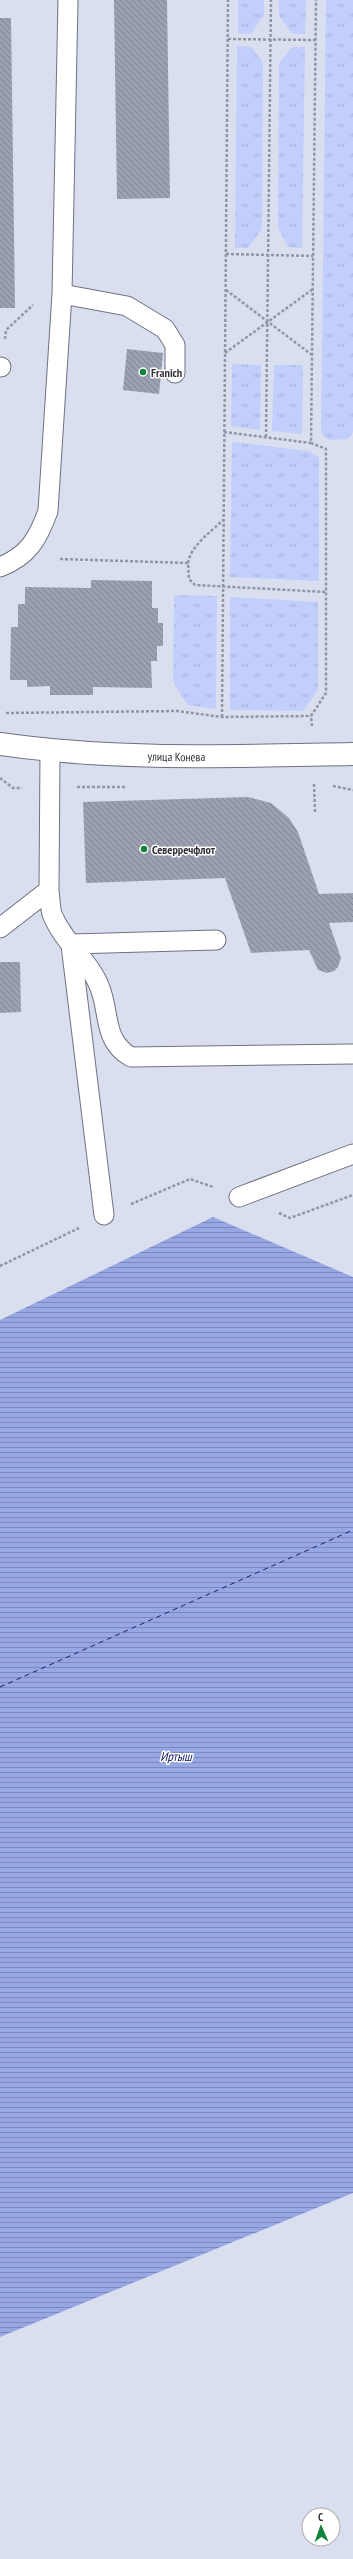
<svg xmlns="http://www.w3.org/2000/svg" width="353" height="2559" font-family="'PT Sans Narrow',sans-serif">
  <defs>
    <pattern id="grass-tufts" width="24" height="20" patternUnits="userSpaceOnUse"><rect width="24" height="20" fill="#c2cffd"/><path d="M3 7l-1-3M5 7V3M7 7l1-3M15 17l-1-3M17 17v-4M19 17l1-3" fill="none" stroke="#a7b2da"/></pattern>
    <pattern id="water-rules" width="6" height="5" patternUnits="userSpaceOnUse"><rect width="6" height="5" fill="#97a7e4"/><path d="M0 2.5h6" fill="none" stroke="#7c89ba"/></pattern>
    <pattern id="building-back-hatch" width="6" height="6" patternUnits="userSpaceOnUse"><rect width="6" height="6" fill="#9ca1b1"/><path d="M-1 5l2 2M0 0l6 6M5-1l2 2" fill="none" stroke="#808491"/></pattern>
  </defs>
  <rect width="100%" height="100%" fill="#dadff0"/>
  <path fill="url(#grass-tufts)" d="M238,0H264V15L251,34L238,33Z
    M279,0H306L305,34H292L279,16Z
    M326,0H353V432L348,439L330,440L323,436L321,432Z
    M237,46L251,47L263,62L262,229L248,248H235Z
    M292,47H305L302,248L288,247L278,228L279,63Z
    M232,364L261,365L260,430L231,426Z
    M274,365H303L302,434L272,431Z
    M232,442L309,451L319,457V581L230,577Z
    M174,595L217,596L216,709L187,705L173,681Z
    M230,597L318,602V690L303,711L230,710Z"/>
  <path fill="url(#water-rules)" d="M213,1217L353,1277V2193L0,2337V1320Z"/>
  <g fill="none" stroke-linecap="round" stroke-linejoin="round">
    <path stroke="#1b2166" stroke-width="1" stroke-dasharray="5 4" stroke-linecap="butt" d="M0,1687L353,1530"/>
  </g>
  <path fill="url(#building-back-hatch)" d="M114,0H167L170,198L117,199Z
    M0,18H11L15,308H0Z
    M127,349L163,353L159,394L123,390Z
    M91,580L152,581V608H158V623H163V646H157V661H151L152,688L93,687V695H50V686L27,687V680H10L11,627H18V604H25V587L91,588Z
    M248,797L271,803L289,818L298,832L319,894L353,893V922L329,923L341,958L338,967L334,971L327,973L318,970L309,950L251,953L225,878L86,883L83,802Z
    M0,962H20L21,1012L0,1013Z"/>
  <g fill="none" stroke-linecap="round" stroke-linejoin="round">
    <defs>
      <path id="service" d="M62,294L127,306L165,329L175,345V373
        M0,367H1
        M0,567C28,556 38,539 48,511L62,294L68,0
        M50,752L49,890C50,897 50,907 52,914C63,942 90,961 100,988C110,1014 103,1041 131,1057L353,1054
        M0,928L49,890
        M71,944L216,940
        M71,945L104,1215
        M239,1197L353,1154"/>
      <g id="tertiary">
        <path id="s1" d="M0,744C117,761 235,756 353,754"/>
      </g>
    </defs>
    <use href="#service" stroke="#6e7281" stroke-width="21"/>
    <use href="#tertiary" stroke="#6e7281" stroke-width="24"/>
    <path stroke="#9296a2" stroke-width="2.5" stroke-dasharray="3 2" stroke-linecap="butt" d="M228,39L315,40
      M226,254L313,256
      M226,290L312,355
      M5,339L6,330L33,305
      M225,353L313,289
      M224,432L311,443
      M266,437L271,0
      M60,559L188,563L189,579L195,585L326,592
      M188,563C191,545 211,532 223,520
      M6,713L177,711L222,717L311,716
      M222,717L228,0
      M312,726L311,716L326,693V449L311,443L316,0
      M0,778L13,788H22
      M314,784L315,812
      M333,786L353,790
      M77,787H126
      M131,1204L190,1179L213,1187
      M279,1213L290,1218L353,1195
      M0,1266L79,1228"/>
    <use href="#service" stroke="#fff" stroke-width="19"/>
    <use href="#tertiary" stroke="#fff" stroke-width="22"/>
  </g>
  <g fill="#11833a" stroke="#fff" stroke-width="1.5">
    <circle cx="143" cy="372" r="4"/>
    <circle cx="144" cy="849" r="4"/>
  </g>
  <g text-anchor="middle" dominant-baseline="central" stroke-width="3" stroke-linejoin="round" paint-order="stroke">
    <g font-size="12" font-weight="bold" fill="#313339" stroke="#fff" text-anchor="start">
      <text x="151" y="372">Franich</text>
      <text x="152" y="849">Северречфлот</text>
    </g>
    <g font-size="12" fill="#313339" stroke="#fff">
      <text stroke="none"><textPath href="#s1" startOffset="177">улица Конева</textPath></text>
    </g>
    <g font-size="13" font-style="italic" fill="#1b2166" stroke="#fff">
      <text x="176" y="1756">Иртыш</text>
    </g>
  </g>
  <g transform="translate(321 2527) rotate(358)"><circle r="19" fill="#ffffff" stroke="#adadb0"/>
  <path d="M0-3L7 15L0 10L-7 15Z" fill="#11833a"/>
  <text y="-6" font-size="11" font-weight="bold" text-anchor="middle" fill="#313339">С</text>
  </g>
</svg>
